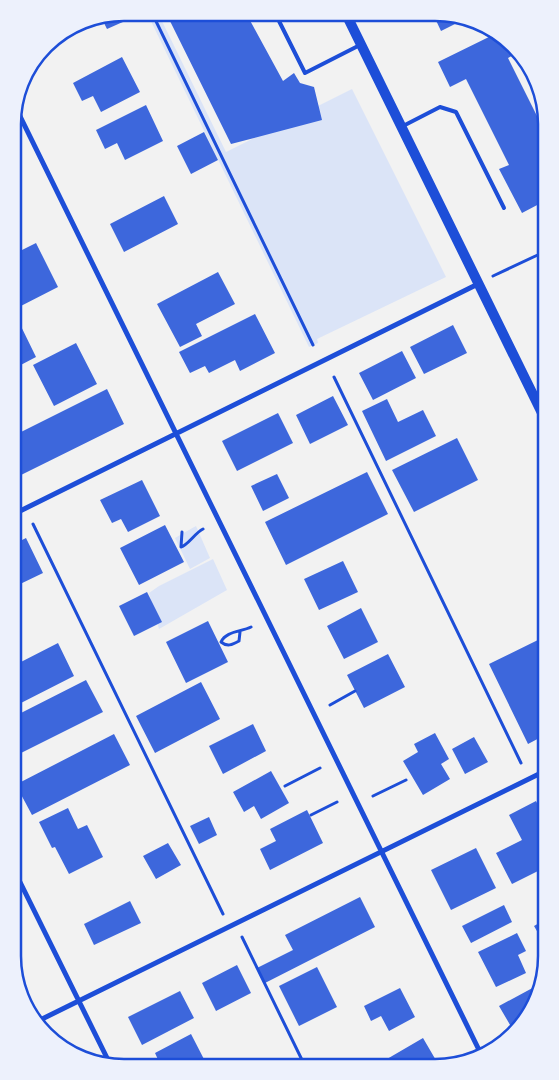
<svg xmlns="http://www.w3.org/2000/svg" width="559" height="1080" font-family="'Fira Sans Condensed',sans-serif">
  <rect width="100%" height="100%" fill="#f2f2f2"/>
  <path fill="#dbe4f7" d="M147,13H158L226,152L352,89L446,277L317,339L318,343L309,347Z
    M196,526L210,558L190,569L175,538Z
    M213,559L227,590L159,629L149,593L159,586Z"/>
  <path fill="#3d67dc" d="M125,12L143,13L107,29L101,17Z
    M166,13H246L283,81L294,73L300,83L314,87L322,120L231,144Z
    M433,14L456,15L465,19L441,31Z
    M495,34L508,40L517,53L508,58L541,124V203L522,213L499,169L509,165L466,79L450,87L438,62Z
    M122,57L140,92L101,112L93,96L82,101L73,83Z
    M146,105L163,141L125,160L117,143L105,149L96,130Z
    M204,132L218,160L191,174L177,146Z
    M164,196L178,224L124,252L110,224Z
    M36,243L58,287L15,309L14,254Z
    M218,272L235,304L196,324L202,336L180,347L157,304Z
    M15,314L36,357L15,368Z
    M255,314L275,353L240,371L235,360L209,373L205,366L190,373L179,352Z
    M453,325L467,353L424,374L410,347Z
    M76,343L97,384L54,406L33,365Z
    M402,351L416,378L373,400L359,373Z
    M107,389L124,424L21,475L15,464V435Z
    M333,396L348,425L310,444L296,415Z
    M387,399L398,422L423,410L436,436L386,461L362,411Z
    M278,413L293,443L237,471L222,441Z
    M457,438L478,480L414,512L392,470Z
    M367,472L388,514L286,565L265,522Z
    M277,474L289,498L263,511L251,486Z
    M142,480L160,516L128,532L121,519L112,523L100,500Z
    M165,525L184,562L139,585L120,548Z
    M26,538L43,573L16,586V543Z
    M343,561L358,592L319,610L304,579Z
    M147,592L162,622L134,636L119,606Z
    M361,608L378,642L344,659L327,626Z
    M208,621L228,662L186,683L166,642Z
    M544,637L545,735L528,744L489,664Z
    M58,643L74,676L17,705V664Z
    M388,654L405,687L364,708L347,675Z
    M86,680L103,712L17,755V715Z
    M201,682L220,719L155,753L136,716Z
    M253,724L266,751L223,774L209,746Z
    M435,733L449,759L441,764L450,779L423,795L403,761L418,752L414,744Z
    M114,734L130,765L32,815L17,787V784Z
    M474,737L488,762L465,774L452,749Z
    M271,771L289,803L261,819L254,806L244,812L233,792Z
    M536,801L545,819L546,867L512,884L496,853L522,840L509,815Z
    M68,808L78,829L87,825L103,857L69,874L55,847L52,848L39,822Z
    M307,810L323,843L270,870L260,849L276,841L270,829Z
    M209,817L217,835L199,844L190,826Z
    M168,843L181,865L156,879L143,856Z
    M476,848L496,888L451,910L431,870Z
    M360,897L375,927L265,983L257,968L293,950L285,935Z
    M130,901L141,923L94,945L84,924Z
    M504,905L512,922L471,943L462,926Z
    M546,919V935L541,938L534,926Z
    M517,933L526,951L518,955L526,973L496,987L478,952Z
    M237,965L251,993L216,1011L202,983Z
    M317,967L337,1007L299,1026L279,986Z
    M538,985L523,1024L513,1030L499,1006Z
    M400,988L415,1017L389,1031L381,1016L371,1021L364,1006Z
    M180,991L194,1018L142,1045L128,1017Z
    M191,1034L207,1065L161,1066L155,1053Z
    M423,1038L437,1062L390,1063L387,1059Z"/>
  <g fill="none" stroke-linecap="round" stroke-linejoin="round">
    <path stroke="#1d4ed8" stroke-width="3" d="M152,13L313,345
      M493,276L542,253
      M334,377L521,763
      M15,478L19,485
      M33,524L223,914
      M182,532L181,547C188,545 195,533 203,529
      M240,632L239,641C232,645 227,647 221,642C226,631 241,632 251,627
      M330,705L355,691
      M285,786L320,768
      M373,796L406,780
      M311,815L337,802
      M242,937L304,1064"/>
    <path stroke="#1d4ed8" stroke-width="4" d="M275,13L305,73L360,45
      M403,126L440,107L456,112L504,208"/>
    <path stroke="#1d4ed8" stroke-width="5" d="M15,106L481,1054
      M16,513L478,284
      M18,878L111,1066
      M38,1021L545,771"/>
    <path stroke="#1d4ed8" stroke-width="10" d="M346,14L543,415"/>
  </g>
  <path d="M0 0H559V1080H0ZM124 21H435A103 103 0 0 1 538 124V956A103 103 0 0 1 435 1059H124A103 103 0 0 1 21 956V124A103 103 0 0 1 124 21Z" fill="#edf1fc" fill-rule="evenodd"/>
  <path fill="none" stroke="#1d4ed8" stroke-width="2.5" d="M124 21H435A103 103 0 0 1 538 124V956A103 103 0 0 1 435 1059H124A103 103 0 0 1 21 956V124A103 103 0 0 1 124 21Z"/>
</svg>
